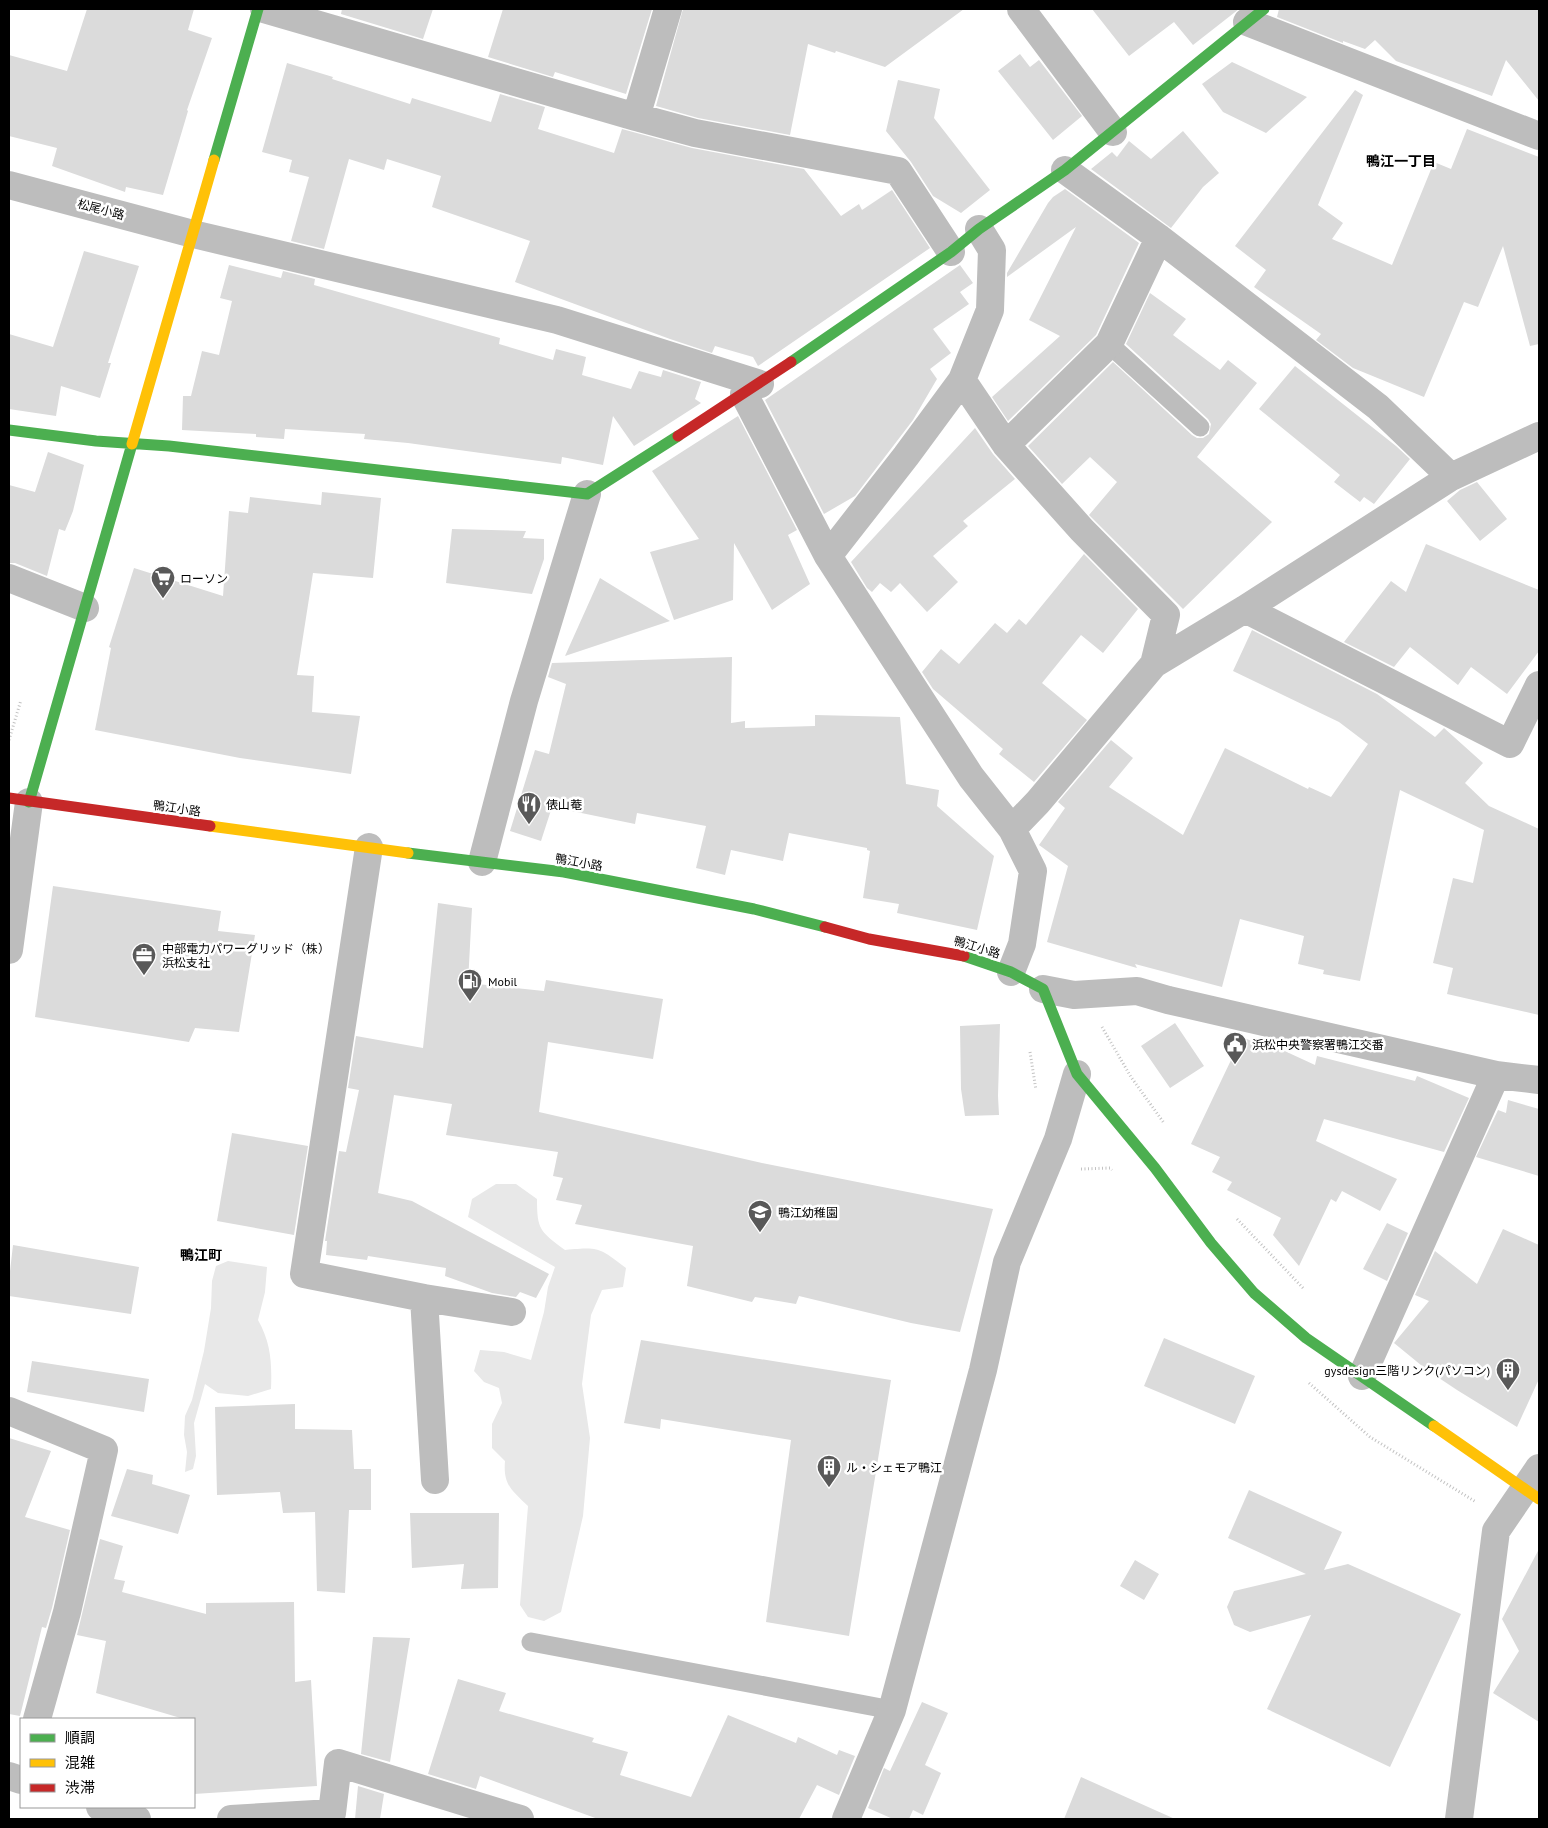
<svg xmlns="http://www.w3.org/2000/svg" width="1548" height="1828" font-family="'PT Sans','Noto Sans JP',sans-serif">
  <rect width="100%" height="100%" fill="#fff"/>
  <path fill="#e8e8e8" d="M496,1184H516L537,1199C537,1230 540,1231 565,1250C600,1247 598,1247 626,1268L623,1287L602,1290L591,1315L582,1384L590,1438L583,1516L561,1612L544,1621L528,1617L520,1605L528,1506C511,1490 503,1484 505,1461L492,1448V1424L502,1403L499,1388L484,1382L474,1371L480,1350L504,1352L531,1360L544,1312L548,1287L555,1267L468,1217L472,1199Z
    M228,1261L267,1267L265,1292L258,1320C271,1343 272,1363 271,1389L248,1396L218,1393L205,1384L194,1423L196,1456L193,1469L185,1472L187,1452L184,1435L185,1416L192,1400L204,1351L211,1308L212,1281L216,1266Z"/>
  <path fill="#dbdbdb" d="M87,9H194L188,30L212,38L187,110L188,111L163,195L126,187L125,192L52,166L57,148L9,136V55L67,71Z
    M342,9H433L423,39L341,14Z
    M503,9H652L626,94L555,72L553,77L488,57Z
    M683,9H964L885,67L836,51L835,53L808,44L790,135L698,118L656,106Z
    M1092,9H1239L1193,45L1174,22L1129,56Z
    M1279,9H1539V101L1506,60L1492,96L1396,61L1375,40L1365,49L1343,41V43L1277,17Z
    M1020,54L1030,67L1039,60L1082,116L1053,140L998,71Z
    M1232,62L1307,97L1266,133L1223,112L1202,84Z
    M287,63L333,77L332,79L410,104L412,98L491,122L500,94L545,107L538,129L614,153L622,129L692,148L804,169L841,216L859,204L862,210L892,190L930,248L758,366L753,357L715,346L712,353L670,339L515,282L530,241L432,207L441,176L387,159L384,170L349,159L324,249L291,241L309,177L289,172L292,160L262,152Z
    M898,80L940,89L934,118L990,190L961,213L933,196L911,162L886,131Z
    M1355,90L1363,95L1318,205L1343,223L1332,239L1392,265L1434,162L1451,169L1467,129L1539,157V344L1530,346L1503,246L1478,307L1464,302L1424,397L1353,368L1316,340L1321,334L1254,287L1266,270L1235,246Z
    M1183,131L1219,173L1203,187L1171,228L1091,169L1112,152L1117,157L1129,141L1151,159Z
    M1065,189L1139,243L1096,335L1008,421L992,397L1060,336L1029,320L1076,227L1007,277V273L1048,203L1053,197Z
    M84,251L139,266L108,363H111L100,398L61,386L56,416L9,409V334L53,347Z
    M229,265L281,278L283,271L315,279L314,285L500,338L499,344L553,360L556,349L586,357L582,375L631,389L639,371L661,377L663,370L701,382L695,399L701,403L634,446L613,416L603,465L562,457L561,464L408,443L364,439L365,434L285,429L284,439L256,437V434L182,430L183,396H191L202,351L219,355L232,301L220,298Z
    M960,265L973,283L960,292L969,304L933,329L951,353L930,369L937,379L913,420L855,496L824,514L765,400Z
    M1150,293L1186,319L1173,335L1220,370L1228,360L1257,383L1197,457L1272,522L1183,609L1089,515L1117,482L1090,457L1062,484L1028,446L1113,362L1192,435L1197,438H1203L1209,434L1211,424L1208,419L1126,344Z
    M1295,366L1396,446L1410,459L1374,504L1364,497L1360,502L1334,482L1340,475L1259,409Z
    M738,416L797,530L788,535L810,584L772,610L734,543L733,600L674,620L650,552L699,539L652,471Z
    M975,428L993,454L1015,479L963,521L968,526L933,556L958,582L927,612L900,583L891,592L880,583L872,592L867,588L851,562Z
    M48,452L84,465L73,511L65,531L59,529L47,576L15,563H9V485L35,492Z
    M1477,482L1507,519L1480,541L1447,501L1460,490Z
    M322,492L381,498L373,578L313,573L297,675L314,676L312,712L360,716L351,774L240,758L95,730L111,648L109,647L134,568L223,596L229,511L248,513L250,497L321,505Z
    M452,529L526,531L523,538L544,539V559L532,594L446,583Z
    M1426,544L1539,590V651L1507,694L1471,667L1458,685L1410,647L1394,667L1344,642L1391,581L1406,592Z
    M1084,554L1138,609L1103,653L1081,635L1042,683L1087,720L1034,782L999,754L1003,749L933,689L922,672L941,649L959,664L995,623L1007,633L1019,619L1026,625Z
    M600,578L670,621L565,656Z
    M1252,630L1377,694L1435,737L1444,728L1483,763L1465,783L1489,806L1539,829V1015L1447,994L1453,968L1433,963L1453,878L1473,883L1484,830L1400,790L1360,981L1323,974L1324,970L1298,964L1304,936L1240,919L1222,987L1135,964L1137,968L1047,942L1068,866L1039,845L1065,808L1058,802L1111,740L1133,758L1109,787L1183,835L1225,748L1308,789L1309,787L1331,797L1368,744L1339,722L1233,671Z
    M732,657L731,723L745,721V728L815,726V715L900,717L906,784L939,790L937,806L994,856L977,930L897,913L899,904L863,898L870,851L867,850V848L789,833L783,861L731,850L725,875L696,868L706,826L637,813L635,824L552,807L541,841L510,831L535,750L549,754L566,684L548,677L552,663Z
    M53,886L221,911L218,931L255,935L239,1032L195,1028L189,1042L35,1017Z
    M438,903L472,908L468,983L544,991L546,980L663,999L653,1059L548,1042L539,1112L762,1163L993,1209L960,1332L911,1323L799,1296L796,1304L755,1297L752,1302L687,1286L693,1246L575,1224L582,1205L556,1200L563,1178L553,1176L558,1152L446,1135L452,1104L394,1095L378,1193L412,1201L549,1274L536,1298L520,1292L516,1297L492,1293L445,1276L446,1268L368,1256L367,1260L326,1255L327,1241H325L339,1151L346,1152L359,1090L348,1088L356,1036L423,1048Z
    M1175,1023L1204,1066L1170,1088L1141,1046Z
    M1000,1024L998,1096L999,1115L965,1116L961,1089L960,1026Z
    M1242,1037L1261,1045L1263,1041L1315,1065L1317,1056L1415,1081L1417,1076L1469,1098L1444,1152L1324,1119L1316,1141L1397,1179L1380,1211L1342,1191L1336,1202L1331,1199L1299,1266L1273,1235L1281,1218L1227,1190L1232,1182L1212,1172L1220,1157L1191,1144Z
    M1508,1100L1539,1109V1176L1476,1157L1498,1110L1506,1113Z
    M232,1133L308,1146L294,1235L217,1221Z
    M1387,1223L1408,1233L1387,1281L1363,1269Z
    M1503,1229L1539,1245V1379L1517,1427L1457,1390L1427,1370L1394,1343L1429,1301L1415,1295L1435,1251L1477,1284Z
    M13,1245L139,1267L131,1314L9,1296V1280Z
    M1164,1338L1255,1376L1235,1424L1144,1386Z
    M641,1340L891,1380L849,1636L766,1622L791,1440L661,1419L660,1429L624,1423Z
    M32,1361L149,1379L144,1412L27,1392Z
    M295,1404V1429L352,1430L354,1469H371V1510H349L345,1593L317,1591L315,1512L283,1513L280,1492L217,1495L215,1407Z
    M9,1438L51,1451L25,1517L70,1530L52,1608L46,1628L42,1627L20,1716L9,1714Z
    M127,1469L153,1475L152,1484L190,1495L178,1534L111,1516Z
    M1249,1490L1342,1532L1324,1570L1348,1564L1461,1614L1390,1767L1267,1709L1311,1615L1250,1632L1234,1625L1227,1607L1234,1591L1306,1574L1228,1538Z
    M410,1513H499L498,1588L461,1589L464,1564L412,1568Z
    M100,1539L123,1546L114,1579L125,1581L122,1592L206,1614V1603L294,1602L295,1682L311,1680L317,1786L194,1794V1719H184L96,1693L106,1641L77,1635Z
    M1539,1549V1722L1493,1693L1519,1651L1502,1619Z
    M1135,1560L1159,1574L1144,1600L1120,1586Z
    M373,1637L410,1638L390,1762L361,1754Z
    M458,1679L506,1693L499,1711L594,1738L592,1742L628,1752L620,1775L691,1797L728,1715L796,1743L798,1737L837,1755L839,1750L855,1756L839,1795L817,1785L799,1819H598L480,1776L476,1789L428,1774Z
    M922,1702L948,1713L925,1765L941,1773L923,1815L913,1810L909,1819H893L868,1808L884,1768L890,1771Z
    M1081,1777L1175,1819H1064Z
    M358,1786L384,1794L380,1819H355Z"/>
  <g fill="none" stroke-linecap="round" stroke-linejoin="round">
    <path stroke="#c2c2c2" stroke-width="3" stroke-dasharray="1 2.5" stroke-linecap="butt" d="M9,740L21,700
      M1102,1027L1131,1077L1164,1123
      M1030,1052L1036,1090
      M1081,1169L1110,1168L1112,1170
      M1237,1219L1304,1289
      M1309,1383L1370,1437L1476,1502"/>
    <path stroke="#bdbdbd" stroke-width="19" d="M1109,344L1200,427
      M531,1642L892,1710"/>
    <path stroke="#bdbdbd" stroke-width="28" d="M264,9L636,117L668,9
      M1021,9L1113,132
      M1247,22L1539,136
      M636,117L695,133L898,171L951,252
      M1065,170L1159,238L1378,407L1451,477
      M9,185L193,234L557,320L760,384
      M962,380L1006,445L1082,530L1166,615L1154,664
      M744,394L828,556L971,777L1012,829L1033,871L1022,944L1011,972
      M1006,445L1109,344L1159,238
      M828,556L906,456L962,380L990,310L992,250L979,229
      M9,578L85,608
      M1245,609L1510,744L1539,685
      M1012,829L1038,802L1154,664L1245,609L1451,477L1539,436
      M369,847L304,1274L424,1298L435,1480
      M482,862L524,701L587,494
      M9,950L29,802
      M1043,989L1074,995L1137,991L1168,1000L1496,1075L1539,1080
      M424,1298L512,1312
      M1362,1376L1496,1075
      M9,1411L104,1450L67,1612L37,1719
      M9,1776L21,1780
      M100,1807L137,1819
      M231,1819L332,1813L338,1763L520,1819
      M846,1819L892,1710L983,1370L1007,1262L1058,1139L1077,1074
      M1459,1819L1496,1531L1539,1468"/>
    <path stroke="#4caf50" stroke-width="11" d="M214,160L258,9
      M791,362L951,252L979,229L1065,170L1264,9
      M9,430L96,441L169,446L587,494L678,436
      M29,802L132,444
      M408,853L564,872L754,909L825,927
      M964,956L1011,972L1043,989L1077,1074L1155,1168L1211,1243L1254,1293L1306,1338L1434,1426"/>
    <path stroke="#ffc107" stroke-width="11" d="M132,444L214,160
      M210,826L408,853
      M1434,1426L1539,1499"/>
    <path stroke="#c62828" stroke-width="11" d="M678,436L791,362
      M9,798L210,826
      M825,927L869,939L964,956"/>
  </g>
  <defs>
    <symbol id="supermarket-pin" viewBox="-11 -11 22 30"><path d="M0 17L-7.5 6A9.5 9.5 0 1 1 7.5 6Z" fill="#595959" stroke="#fff"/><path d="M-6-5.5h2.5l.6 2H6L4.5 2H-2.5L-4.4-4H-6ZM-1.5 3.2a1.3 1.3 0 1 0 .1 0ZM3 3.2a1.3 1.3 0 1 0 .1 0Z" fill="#fff"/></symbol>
    <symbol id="restaurant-pin" viewBox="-11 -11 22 30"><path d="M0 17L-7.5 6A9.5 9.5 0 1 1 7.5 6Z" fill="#595959" stroke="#fff"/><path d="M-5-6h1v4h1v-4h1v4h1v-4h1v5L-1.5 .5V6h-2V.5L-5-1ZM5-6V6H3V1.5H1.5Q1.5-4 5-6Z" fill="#fff"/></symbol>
    <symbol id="office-pin" viewBox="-11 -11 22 30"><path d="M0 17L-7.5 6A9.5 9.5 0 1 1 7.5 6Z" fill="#595959" stroke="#fff"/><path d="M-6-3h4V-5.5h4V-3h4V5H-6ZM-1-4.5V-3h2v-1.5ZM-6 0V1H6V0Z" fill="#fff"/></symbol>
    <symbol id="fuel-pin" viewBox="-11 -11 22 30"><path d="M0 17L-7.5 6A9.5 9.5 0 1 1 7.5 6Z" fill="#595959" stroke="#fff"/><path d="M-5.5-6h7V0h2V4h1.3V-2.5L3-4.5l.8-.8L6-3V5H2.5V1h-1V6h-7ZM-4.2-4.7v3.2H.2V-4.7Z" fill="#fff"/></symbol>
    <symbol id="civic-pin" viewBox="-11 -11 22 30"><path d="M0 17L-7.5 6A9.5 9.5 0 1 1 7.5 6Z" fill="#595959" stroke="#fff"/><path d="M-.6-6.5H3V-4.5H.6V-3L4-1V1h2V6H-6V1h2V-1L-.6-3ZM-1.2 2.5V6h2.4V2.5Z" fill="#fff"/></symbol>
    <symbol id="school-pin" viewBox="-11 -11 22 30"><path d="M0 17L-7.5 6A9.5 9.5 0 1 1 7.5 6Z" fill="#595959" stroke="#fff"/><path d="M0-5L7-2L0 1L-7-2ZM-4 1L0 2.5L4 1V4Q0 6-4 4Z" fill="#fff"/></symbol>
    <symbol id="building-pin" viewBox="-11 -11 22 30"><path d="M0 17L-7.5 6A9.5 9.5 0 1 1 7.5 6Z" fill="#595959" stroke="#fff"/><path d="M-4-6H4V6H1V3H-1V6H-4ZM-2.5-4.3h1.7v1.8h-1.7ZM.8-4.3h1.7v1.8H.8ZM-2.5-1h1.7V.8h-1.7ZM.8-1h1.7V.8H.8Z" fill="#fff"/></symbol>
  </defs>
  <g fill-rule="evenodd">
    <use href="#supermarket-pin" x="149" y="564" width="28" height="38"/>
    <use href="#restaurant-pin" x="515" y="790" width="28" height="38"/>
    <use href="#office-pin" x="130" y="941" width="28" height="38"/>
    <use href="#fuel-pin" x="456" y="967" width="28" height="38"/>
    <use href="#civic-pin" x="1221" y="1030" width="28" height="38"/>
    <use href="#school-pin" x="746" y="1198" width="28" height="38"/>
    <use href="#building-pin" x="1494" y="1356" width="28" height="38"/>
    <use href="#building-pin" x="815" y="1453" width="28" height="38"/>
  </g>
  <g text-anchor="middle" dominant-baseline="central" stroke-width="5" stroke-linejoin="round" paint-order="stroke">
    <g font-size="12" fill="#000" stroke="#fff">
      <text transform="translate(101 209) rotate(15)">松尾小路</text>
      <text transform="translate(177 808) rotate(8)">鴨江小路</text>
      <text transform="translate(579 862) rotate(10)">鴨江小路</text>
      <text transform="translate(977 947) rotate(17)">鴨江小路</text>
    </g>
    <g font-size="12" fill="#000" stroke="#fff" text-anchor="start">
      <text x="180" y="578">ローソン</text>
      <text x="546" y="804">俵山菴</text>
      <text x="162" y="948">中部電力パワーグリッド（株）<tspan x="162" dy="14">浜松支社</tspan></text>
      <text x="488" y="981">Mobil</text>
      <text x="1252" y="1044">浜松中央警察署鴨江交番</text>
      <text x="778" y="1212">鴨江幼稚園</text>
      <text x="1490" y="1370" text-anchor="end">gysdesign三階リンク(パソコン)</text>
      <text x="846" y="1467">ル・シェモア鴨江</text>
    </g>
    <g font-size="14" font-weight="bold" fill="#000" stroke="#fff">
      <text x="1401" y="161">鴨江一丁目</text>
      <text x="201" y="1255">鴨江町</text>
    </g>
  </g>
  <rect width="1548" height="1828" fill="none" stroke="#000000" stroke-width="20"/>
  <rect x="20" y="1718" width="175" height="90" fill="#ffffff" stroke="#999999"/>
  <rect x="30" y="1734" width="25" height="8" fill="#4caf50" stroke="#999999"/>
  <text x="65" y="1743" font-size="15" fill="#000000">順調</text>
  <rect x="30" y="1759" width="25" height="8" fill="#ffc107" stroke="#999999"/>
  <text x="65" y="1768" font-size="15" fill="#000000">混雑</text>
  <rect x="30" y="1784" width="25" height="8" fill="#c62828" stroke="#999999"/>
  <text x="65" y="1793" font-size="15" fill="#000000">渋滞</text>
</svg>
